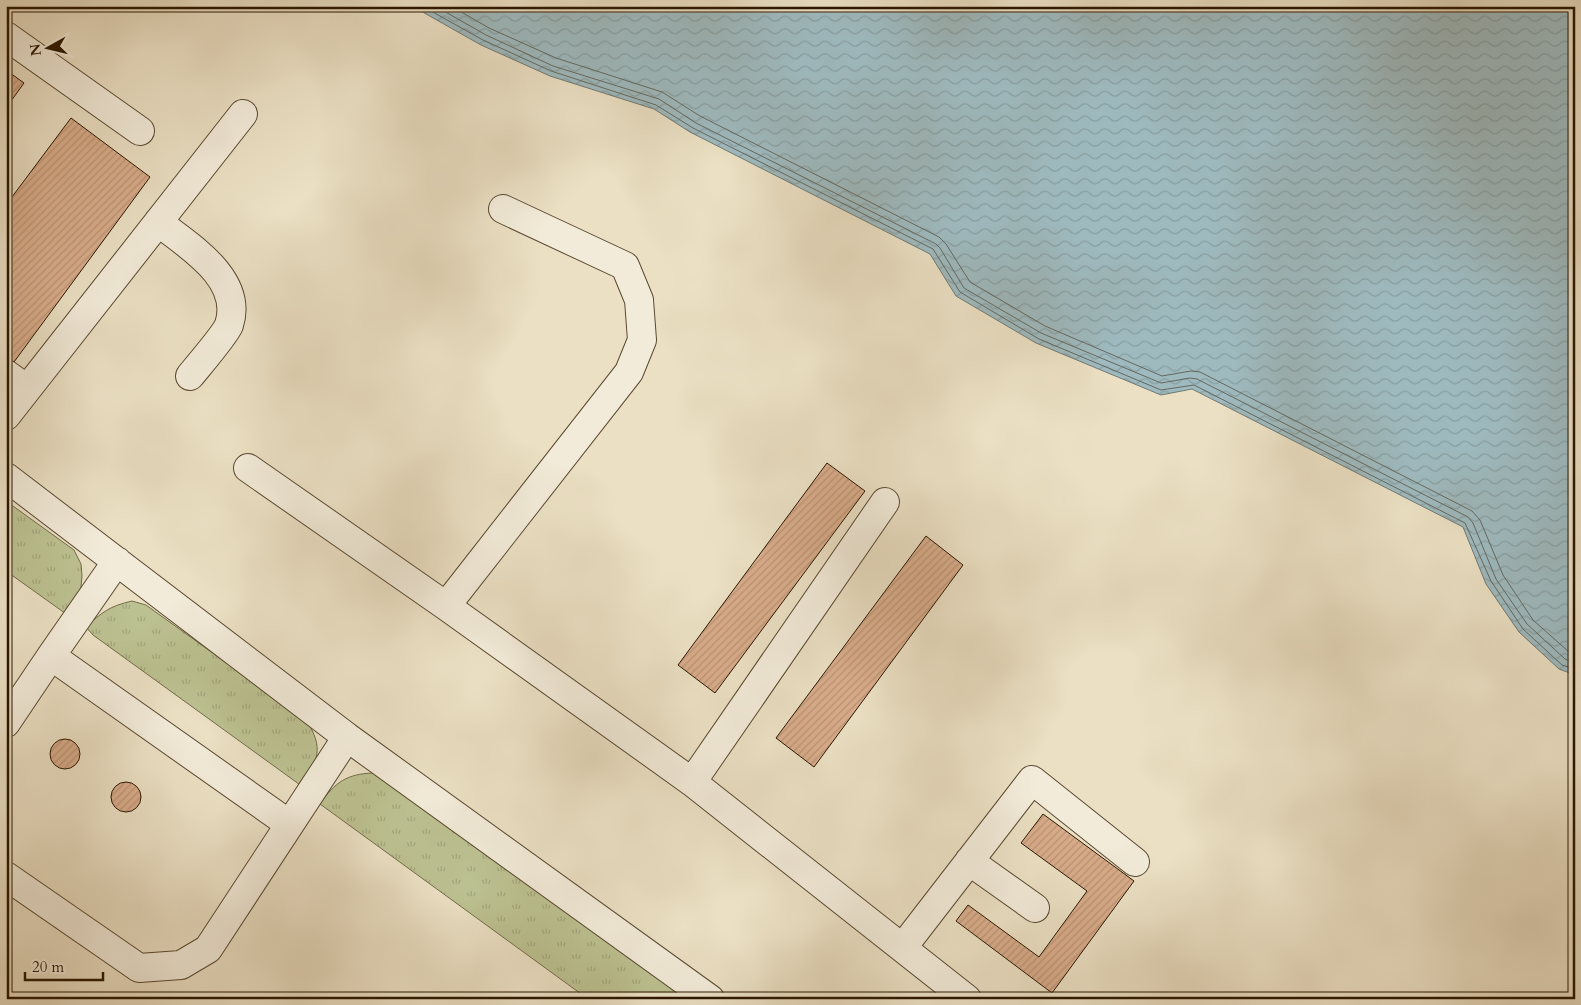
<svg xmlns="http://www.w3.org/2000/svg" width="1581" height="1005" font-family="Cardo,serif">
  <defs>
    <pattern id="grass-tufts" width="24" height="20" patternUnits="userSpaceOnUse" patternTransform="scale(1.25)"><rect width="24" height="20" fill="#bcc191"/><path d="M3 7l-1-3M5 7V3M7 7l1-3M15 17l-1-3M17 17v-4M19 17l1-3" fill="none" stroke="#a2a57b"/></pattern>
    <pattern id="water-waves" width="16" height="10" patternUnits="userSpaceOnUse" patternTransform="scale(1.25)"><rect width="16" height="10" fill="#9ebabf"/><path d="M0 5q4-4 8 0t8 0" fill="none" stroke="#889fa2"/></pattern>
    <pattern id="building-hatch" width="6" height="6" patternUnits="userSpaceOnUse" patternTransform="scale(1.25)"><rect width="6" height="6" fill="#d8ac8a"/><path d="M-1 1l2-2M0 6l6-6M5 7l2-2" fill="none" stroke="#ba9375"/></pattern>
  </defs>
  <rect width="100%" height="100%" fill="#ebe0c4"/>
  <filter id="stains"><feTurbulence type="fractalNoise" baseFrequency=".004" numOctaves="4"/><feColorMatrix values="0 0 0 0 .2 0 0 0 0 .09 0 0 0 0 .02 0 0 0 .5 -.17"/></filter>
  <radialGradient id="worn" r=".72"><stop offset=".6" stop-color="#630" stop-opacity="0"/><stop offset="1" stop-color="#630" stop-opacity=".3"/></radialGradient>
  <path fill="url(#grass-tufts)" stroke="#736c48" d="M6,501L74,550L81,564L82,576L80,597L69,616L6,571Z
    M132,601L146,605L306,720C325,749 317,759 303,787L93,635L86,627C102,612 110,606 132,601Z
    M373,773L386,778L688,999H588L320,804C335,782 347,774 373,773Z"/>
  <path fill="url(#water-waves)" stroke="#707973" d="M412,6H1575V675L1559,669L1519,632L1486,584L1463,527L1192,389L1161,395L1036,343L956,296L930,254L690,132L654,109L550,76L481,45Z"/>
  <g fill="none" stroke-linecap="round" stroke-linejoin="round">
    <path stroke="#646860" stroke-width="1" d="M422,6L483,40L551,71L656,105L693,128L933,249L960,292L1039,339L1161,390L1194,385L1465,523L1491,581L1523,629L1562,665L1575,669
      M435,6L486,35L553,66L659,99L696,123L936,244L940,248L964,288L1041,333L1161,383L1190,378L1197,379L1468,517L1473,523L1496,579L1527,624L1565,659L1575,663
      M451,6L489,28L556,58L662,92L700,116L939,237L946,244L970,282L1045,326L1162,376L1191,371L1200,372L1472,511L1480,520L1503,575L1533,620L1569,652L1575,655"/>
  </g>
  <path fill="url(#building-hatch)" stroke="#2a1700" d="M6,70L24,83L6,108Z
    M71,118L150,177L14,362L6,357V205Z
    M827,463L865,491L715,693L678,665Z
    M926,536L963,565L814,767L776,738Z
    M50 754a15 15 0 1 1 30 0a15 15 0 1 1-30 0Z
    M111 797a15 15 0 1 1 30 0a15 15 0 1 1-30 0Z
    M1043,814L1134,881L1052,993L956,921L968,905L1039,957L1087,891L1021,843Z"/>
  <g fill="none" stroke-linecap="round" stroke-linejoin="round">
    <defs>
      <path id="minor" d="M6,36L140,131
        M158,222C189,246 244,279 229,325C225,335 198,366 190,376
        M6,374L27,389
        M6,416L243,114
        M248,468L446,606L692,782L967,999
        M6,477L347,737L710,999
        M446,606L629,372L642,340L639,300L625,266L503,209
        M51,656L289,824
        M6,723L51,656L117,561
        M692,782L885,502
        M969,861L1035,908
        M6,876L139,968L181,965L208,949L347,737
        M903,947L1032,780L1135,862"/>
    </defs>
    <use href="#minor" stroke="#5a4931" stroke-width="30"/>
    <use href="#minor" stroke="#f2ebd9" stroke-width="28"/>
  </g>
  <rect width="1581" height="1005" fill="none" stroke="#ebe0c4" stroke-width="25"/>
  <rect x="8" y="8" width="1566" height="990" fill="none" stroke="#2a1700" stroke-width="2.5"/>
  <rect x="12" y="12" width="1556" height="980" fill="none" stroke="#2a1700"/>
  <g transform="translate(48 48) rotate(262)" stroke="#f2ebd9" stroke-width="4" paint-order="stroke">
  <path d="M0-4L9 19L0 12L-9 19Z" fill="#2a1700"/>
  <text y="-8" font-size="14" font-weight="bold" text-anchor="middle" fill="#2a1700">N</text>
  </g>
  <path d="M25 972v8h78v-8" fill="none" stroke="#2a1700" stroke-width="2.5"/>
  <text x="32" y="972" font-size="15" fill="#2a1700" stroke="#f2ebd9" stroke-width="4" paint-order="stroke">20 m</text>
  <rect width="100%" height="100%" filter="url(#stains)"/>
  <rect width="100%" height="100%" fill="url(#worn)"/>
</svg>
